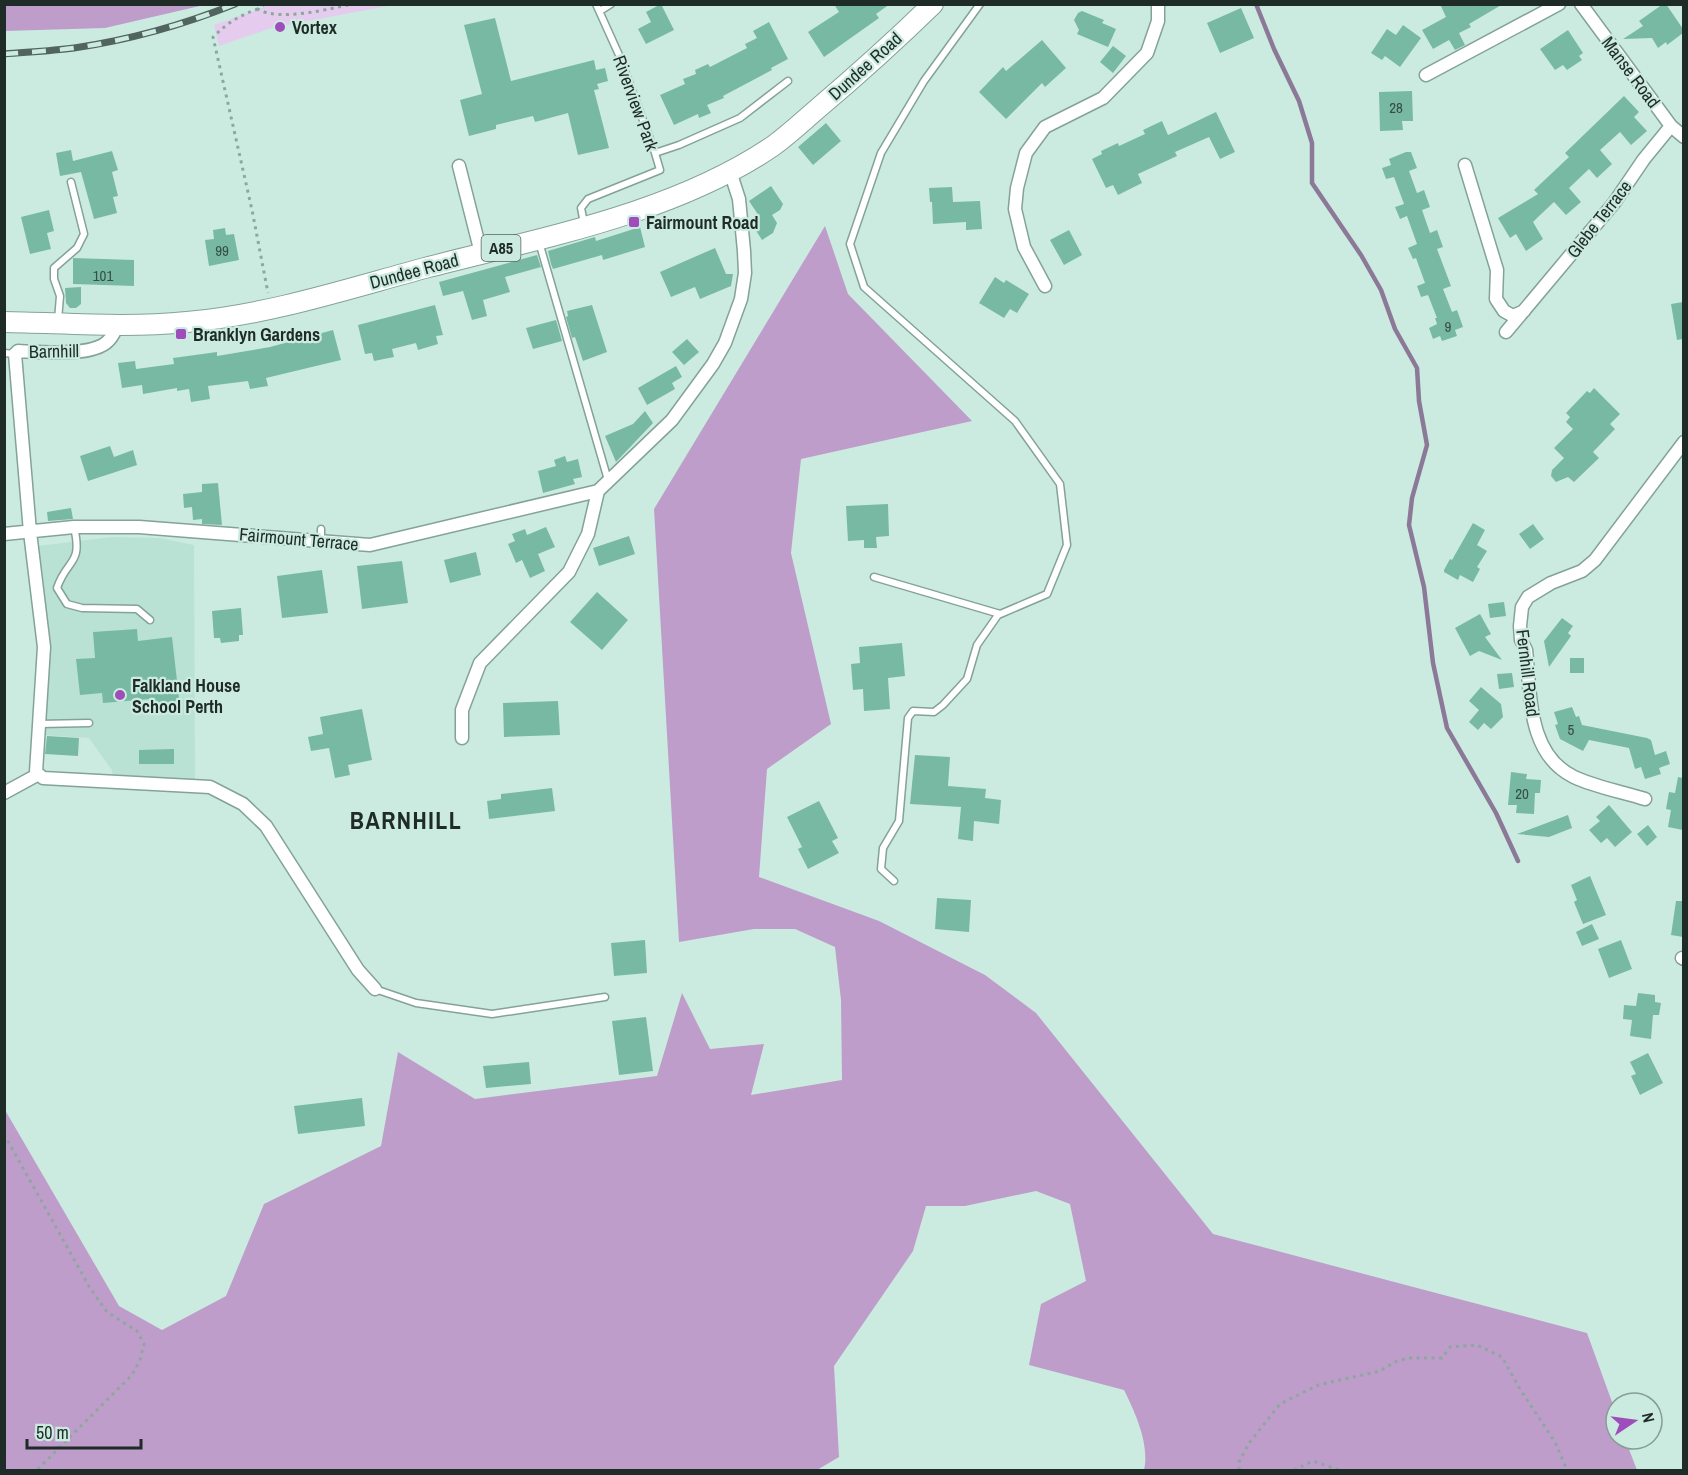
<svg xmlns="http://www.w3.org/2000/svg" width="1688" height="1475" font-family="'Archivo Narrow',sans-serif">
  <rect width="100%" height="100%" fill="#cbebe0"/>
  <path fill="#b9e2d4" d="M111,537L160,538L194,545L195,782L113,779L112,770L89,738L42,735L49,655L38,546Z"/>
  <path fill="#e5cbee" d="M270,5V4L393,5L271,28L219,46L214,25Z"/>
  <path fill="#be9dca" d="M4,5L5,4L204,5L105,28L5,31Z
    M825,226L848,294L972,421L801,459L791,553L831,724L767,769L759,877L879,921L985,975L1036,1013L1213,1234L1587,1333L1616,1413V1439H1625L1637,1470H1144C1150,1445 1135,1412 1124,1390L1029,1365L1041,1304L1086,1281L1070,1204L1036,1191L965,1206H926L913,1251L834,1366L839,1457L817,1470H5V1110L119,1306L162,1330L226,1296L264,1204L381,1146L398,1052L475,1099L657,1076L682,993L710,1049L764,1044L751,1095L842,1080L841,1000L835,947L795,929H754L679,942L654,509Z"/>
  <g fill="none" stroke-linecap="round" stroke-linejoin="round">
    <path stroke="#8c7997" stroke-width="4.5" d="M1256,4L1274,49L1299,101L1312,143V183L1361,255L1381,290L1395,329L1417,368L1419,401L1427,445L1412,498L1409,525L1424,587L1433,663L1447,728L1496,813L1518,861"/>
  </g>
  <path fill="#78b9a4" d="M661,4L674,30L646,44L638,29L651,22L646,12Z
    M834,4H890L876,14L879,18L824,57L808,32L839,12Z
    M1440,4H1503L1469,24L1471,27L1459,33L1465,45L1455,50L1449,40L1433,49L1422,30L1446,17Z
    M1663,4H1666L1683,29V33L1667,45L1666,42L1658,48L1652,38L1623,39L1643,26L1639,21Z
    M1241,8L1254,38L1220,53L1207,23Z
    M1082,11L1104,20L1102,23L1116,29L1108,47L1077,34L1079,30L1074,20L1078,13Z
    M495,18L511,81L594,60L596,70L605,68L608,81L597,84L599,89L594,90L609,148L578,155L568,113L535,122L533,116L496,125V129L469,136L460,100L482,94L464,25Z
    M769,22L788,59L771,68L772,70L723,96L724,98L707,105L711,113L699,118L698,114L674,125L660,95L685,84L683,79L696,74L695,70L708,64L710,67L747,48L745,44L757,38L753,31Z
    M1403,25L1421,38L1400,67L1385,56L1382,60L1371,53L1387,29L1396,35Z
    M1568,30L1583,53L1579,56L1582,60L1567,70L1563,65L1555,70L1540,49Z
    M1042,40L1066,68L1045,87L1042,83L1006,119L979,92L1003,67L1006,71Z
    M1113,46L1126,56L1113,73L1100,62Z
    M1412,91L1413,121H1402L1403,130L1380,131L1379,92Z
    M1624,96L1639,112L1634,117L1647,131L1631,145L1620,132L1600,150L1612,164L1597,178L1589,169L1569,188L1581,202L1566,215L1554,202L1538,217L1533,222L1543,239L1526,251L1516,234L1510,238L1498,218L1538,194L1534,190L1569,157L1565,153Z
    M1216,112L1235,152L1220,159L1209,137L1175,152L1177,156L1138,174L1142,183L1118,195L1113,185L1106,188L1092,159L1102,154L1101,151L1118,143L1119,146L1145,134L1143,130L1162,121L1168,135Z
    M826,123L841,141L813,165L798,147Z
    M71,150L73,161L112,151L118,170L112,172L118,196L113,197L117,213L94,219L81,172L60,176L56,153Z
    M1406,152H1411L1417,168L1409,171L1417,193L1424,190L1430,207L1422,210L1430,233L1437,230L1443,247L1437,249L1451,286L1443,289L1452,312L1457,310L1463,327L1455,330L1457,336L1442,341L1440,336L1433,339L1429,328L1437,324L1435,318H1437L1428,295L1421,297L1417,286L1425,283L1416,258L1413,259L1408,248L1417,244L1407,216L1400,219L1395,207L1404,204L1394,177L1386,179L1382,168L1391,165L1389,159Z
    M771,186L783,204L780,210L772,215L777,223L773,233L762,240L750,221L759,216L749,201Z
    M952,187L953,202L980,201L982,229L966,230V222L933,224L932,202H930L929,188Z
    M49,210L54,231L47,233L51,249L30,254L21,217Z
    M640,227L645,247L603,260L602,255L553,269L551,264L548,251L595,237L596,241Z
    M225,228L226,235L234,234L239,260L209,266L205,240L214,239L213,230Z
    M1069,230L1082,255L1064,265L1050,240Z
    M715,248L726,274H733L731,286L700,299L695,287L671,297L660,272Z
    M537,255L541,267L505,277L510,292L483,300L487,316L472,320L463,291L443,296L439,282Z
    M73,258L134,260V286L73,284Z
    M995,277L1004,283L1006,280L1029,294L1017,313L1010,309L1004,318L979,303Z
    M81,287V304L76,308H70L66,303L65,288Z
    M1683,302V339L1677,340L1671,304Z
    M435,305L443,335L436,336L438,344L418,350L416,343L392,349L394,357L374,361L372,353L365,354L358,325Z
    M592,305L607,352L583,361L575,337L572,338L566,317L568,316L567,311Z
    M556,320L562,341L533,349L526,328Z
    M333,330L341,360L266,378L268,386L250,389L248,381L208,386L210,399L191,402L189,389L177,391V388L143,394L142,385L122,388L118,363L135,361L136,369L174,364L173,358L217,352V356L270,347Z
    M687,339L699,352L684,365L672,352Z
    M676,366L682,377L672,383L675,389L647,405L638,388Z
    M1594,388L1620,414L1610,424L1615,429L1593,452L1599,458L1574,482L1568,477L1556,482L1551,476L1552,470L1564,458L1554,448L1573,429L1566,422L1570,417L1566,413L1587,391L1590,393Z
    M645,411L653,423L616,462L605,436L633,424Z
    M110,446L114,457L133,450L137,465L88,481L80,456Z
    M565,456L567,462L578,459L582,477L573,479L575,484L543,493L538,471L556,466L554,460Z
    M218,483L222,525L202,524V519L193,520L192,507L184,508L183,494L202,492V484Z
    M888,504L889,536L876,537L877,548H864V540L848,541L846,506Z
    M71,508L73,519L48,521L47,512Z
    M1473,523L1485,530L1477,545L1487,551L1477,567L1480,569L1473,582L1460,575L1458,580L1444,572V570L1450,559L1452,560Z
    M1533,524L1544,539L1530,549L1519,534Z
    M546,527L555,547L538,554L545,571L530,578L522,560L516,563L508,544L515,541L512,534L525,529L527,535Z
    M629,536L635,554L599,566L593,548Z
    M476,552L481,575L450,583L444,560Z
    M402,561L408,603L362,609L357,566Z
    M322,570L328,613L282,618L277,576Z
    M597,592L628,620L602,650L570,622Z
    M1504,602L1506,616L1490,618L1488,604Z
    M241,608L243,635H239V641L221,643L220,638H214L212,611Z
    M1480,614L1491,634L1485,637L1502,660L1479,651L1470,656L1455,628Z
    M1562,618L1573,626L1568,633L1571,636L1549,667L1544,641Z
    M137,629L138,641L172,637L180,707L151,710L150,699L103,703L102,693L80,695L76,659L95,658L93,632Z
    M902,643L905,676L888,678L890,709L864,711L863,689L853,690L851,664L860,663L859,647Z
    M1570,658H1584V673H1570Z
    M1512,673L1514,687L1499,689L1497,674Z
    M1481,687L1501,704L1503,717L1491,729L1484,723L1478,730L1469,722L1479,710L1469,701Z
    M558,701L560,735L504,737L503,703Z
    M1572,707L1576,717L1579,716L1582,725L1647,738L1651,740L1655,755L1666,751L1670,764L1659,768L1661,774L1645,779L1641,767L1635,769L1629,748L1589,740L1583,751L1560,739L1555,725L1558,724L1554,712Z
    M362,709L372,760L348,765L350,775L335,778L329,748L311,751L308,737L323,734L320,717Z
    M47,736L79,738L78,756L45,754Z
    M174,749V764H139V750Z
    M915,755L950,757L948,786L986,789L985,798L1001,800L999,824L974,821L973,841L958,839L961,807L910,804Z
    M1511,772L1527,774L1526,779L1541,780L1540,793H1535L1534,814L1516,813L1517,805H1508Z
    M1678,777L1683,778V830L1668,827L1671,810L1666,809L1669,792L1675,793Z
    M552,788L555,811L489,819L487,801L501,799V794Z
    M819,801L838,838L832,841L839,853L808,869L798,849L802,847L787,817Z
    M1609,805L1632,832L1615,847L1607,838L1601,843L1589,830L1600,821L1596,817Z
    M1568,815L1572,828L1549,837L1517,834Z
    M1648,825L1657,837L1647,846L1637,834Z
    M1590,876L1606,915L1583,924L1574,902L1577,900L1571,885Z
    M937,898L971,900L969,932L935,929Z
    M1676,901H1683V937L1671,935Z
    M1592,924L1599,939L1582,946L1576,932Z
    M645,940L647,973L614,976L611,943Z
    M1621,940L1632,969L1609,978L1598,949Z
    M1638,993L1655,995V1002L1661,1003L1659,1015H1653L1651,1039L1630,1036L1632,1020L1623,1019L1624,1005L1636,1006Z
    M646,1017L653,1071L619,1075L612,1021Z
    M1648,1053L1663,1083L1640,1095L1631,1076L1636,1074L1630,1062Z
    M529,1062L531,1084L486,1088L483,1066Z
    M362,1098L365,1126L298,1134L294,1106Z"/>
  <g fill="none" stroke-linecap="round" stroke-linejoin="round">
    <defs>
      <path id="lane" d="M600,11L611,4
        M655,153L679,145L740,118L788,81
        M584,223L581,208L588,199L660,170L655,153L619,55L596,4
        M539,242L608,480
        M58,320L60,296L54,279V268L77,248L84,234L71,182
        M4,353L15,354
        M74,527C83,566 67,558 57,588L67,604L82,608L137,609L150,620
        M321,541V529
        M874,577L1000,614
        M39,724L89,723
        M894,881L881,869L883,848L899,821L908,718L913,711L934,712L943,705L967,679L977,645L998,615L1047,594L1067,545L1060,484L1015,421L864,287L850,244L881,153L924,81L980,4
        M375,989L416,1003L492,1014L605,997"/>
      <path id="street" d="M1581,4L1671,126L1684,137
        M1426,75L1559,4
        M1465,165L1497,270L1496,299L1504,311L1513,316L1524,311
        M459,166L481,253
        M1045,286L1024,247L1015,209L1017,188L1026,153L1045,127L1103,98L1147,53L1158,21V4
        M118,325C115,330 113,337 108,341C93,357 40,352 18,351L15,354L30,532L44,647L36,772L43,778L210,787L243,804L266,826L358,970L375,989
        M1506,332L1614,203L1644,159L1671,126
        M4,534L74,527H139L370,545L598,491
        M462,738V710L480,663L569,572L588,534L598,491L672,420L713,364L725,343L741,299L745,273L744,251L739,199L730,171
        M4,793L37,775
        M1645,799C1623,792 1595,787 1574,777C1527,754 1531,695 1526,650L1521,640L1520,626L1522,607L1528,597L1551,583L1582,571L1595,560L1684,442
        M1682,958L1684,959"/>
      <path id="primary" d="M4,322C65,323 127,328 187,322C268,315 347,289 425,268C540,238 673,214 773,146C788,135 802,122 816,110C856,76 895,41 933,4"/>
    </defs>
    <use href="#lane" stroke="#84a298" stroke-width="9"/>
    <use href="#street" stroke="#84a298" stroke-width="15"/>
    <use href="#primary" stroke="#84a298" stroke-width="22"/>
    <path stroke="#8ea79e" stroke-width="3" stroke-dasharray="3 4.5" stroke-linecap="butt" d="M265,4L258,9C278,22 329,9 352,4
      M258,9C240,15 227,23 213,37L252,210L268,293
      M4,1134L90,1288L107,1312L137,1331L144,1344L140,1360L132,1375L37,1470
      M1239,1470V1462L1249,1443L1280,1404L1318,1385L1380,1371L1397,1361L1409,1358H1442L1450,1347L1477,1345L1502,1357L1520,1389L1555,1442L1567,1470
      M1294,1470L1313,1461L1339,1470"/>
    <use href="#lane" stroke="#fff" stroke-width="6"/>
    <use href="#street" stroke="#fff" stroke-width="12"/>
    <use href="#primary" stroke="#fff" stroke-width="20"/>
    <defs>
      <path id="rail" d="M4,54C28,52 51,51 74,48C129,40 183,25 235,4"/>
    </defs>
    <use href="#rail" stroke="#52645e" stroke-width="7"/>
    <use href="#rail" stroke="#cbebe0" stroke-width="4.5" stroke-dasharray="14" stroke-linecap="butt"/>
  </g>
  <g fill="#a04dbc" stroke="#cbebe0" stroke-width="2">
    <circle cx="280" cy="27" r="6"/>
    <rect x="628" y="216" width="12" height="12" rx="3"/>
    <rect x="175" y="328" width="12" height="12" rx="3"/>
    <circle cx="120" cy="695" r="6"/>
  </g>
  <g text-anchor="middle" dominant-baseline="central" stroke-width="4.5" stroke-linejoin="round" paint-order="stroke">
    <g font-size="15" fill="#354e46">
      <text x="1396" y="107">28</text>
      <text x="222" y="250">99</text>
      <text x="103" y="275">101</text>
      <text x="1448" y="326">9</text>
      <text x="1571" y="729">5</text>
      <text x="1522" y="793">20</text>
    </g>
    <rect fill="#cbebe0" stroke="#53655e" stroke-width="1.5" x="481.5" y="235" width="39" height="26" rx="4.5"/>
    <g font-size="16" font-weight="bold" fill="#1f2b27">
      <text x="501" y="248">A85</text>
    </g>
    <g font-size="18" font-weight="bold" fill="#1f2b27" stroke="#cbebe0" text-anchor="start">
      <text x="292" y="27">Vortex</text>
      <text x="646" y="222">Fairmount Road</text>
      <text x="193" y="334">Branklyn Gardens</text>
      <text x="132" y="685">Falkland House<tspan x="132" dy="21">School Perth</tspan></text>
    </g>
    <g font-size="18" fill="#1f2b27" stroke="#cbebe0">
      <text transform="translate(865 66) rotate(-42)">Dundee Road</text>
      <text transform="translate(1631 72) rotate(53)">Manse Road</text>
      <text transform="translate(636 103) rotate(70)">Riverview Park</text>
      <text transform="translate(1599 219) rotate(-52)">Glebe Terrace</text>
      <text transform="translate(414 271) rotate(-15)">Dundee Road</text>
      <text transform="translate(54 351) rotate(-1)">Barnhill</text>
      <text transform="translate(299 539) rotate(5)">Fairmount Terrace</text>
      <text transform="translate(1528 673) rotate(83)">Fernhill Road</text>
    </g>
    <g font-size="24" font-weight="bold" letter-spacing="1.5" fill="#1f2b27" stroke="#cbebe0">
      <text x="406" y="820">BARNHILL</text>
    </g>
  </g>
  <rect width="1688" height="1475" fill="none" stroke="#1f2b27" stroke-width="12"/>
  <g transform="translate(1634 1421) rotate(77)"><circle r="28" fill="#cbebe0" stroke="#869e96" stroke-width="1.5"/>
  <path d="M0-4.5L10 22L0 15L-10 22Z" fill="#a04dbc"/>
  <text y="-9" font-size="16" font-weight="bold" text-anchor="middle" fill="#1f2b27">N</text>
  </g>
  <path d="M27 1439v9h114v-9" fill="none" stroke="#1f2b27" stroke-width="3"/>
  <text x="36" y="1439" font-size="18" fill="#1f2b27" stroke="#cbebe0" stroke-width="4.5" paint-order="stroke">50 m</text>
</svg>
